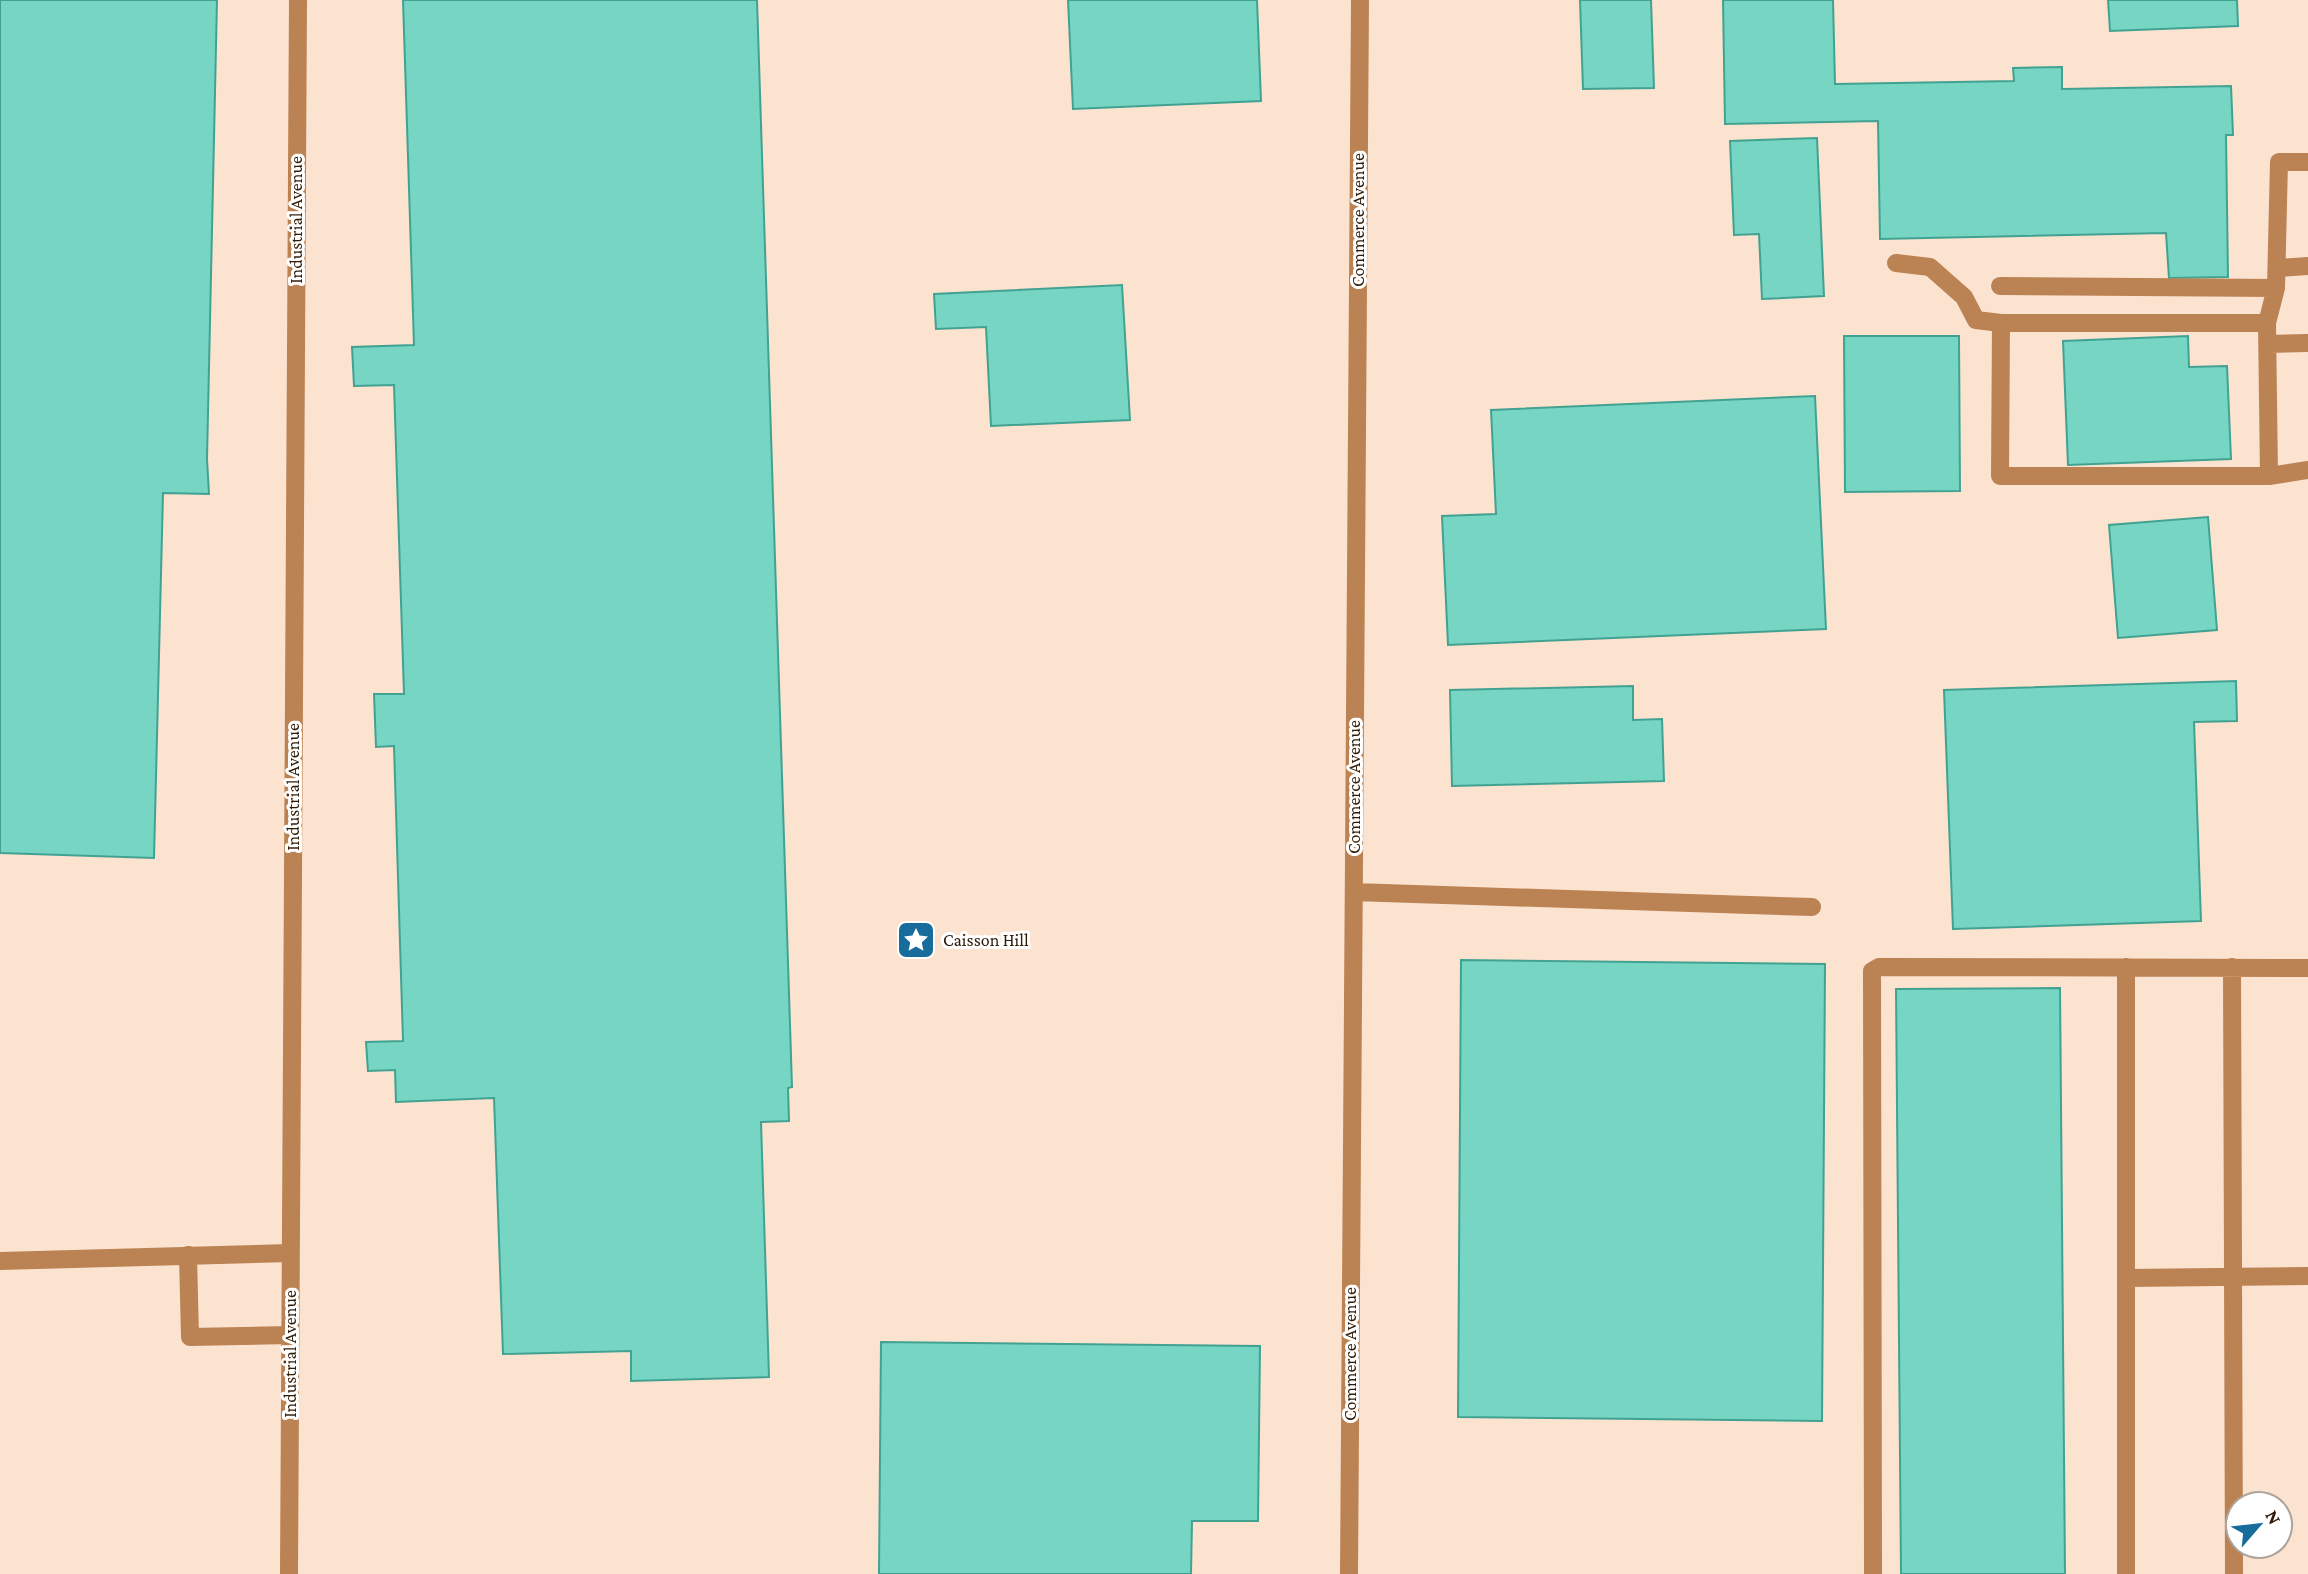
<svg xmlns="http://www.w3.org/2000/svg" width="2308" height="1574" font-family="'Crimson Pro',serif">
  <rect width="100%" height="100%" fill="#fce3d0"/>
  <path fill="#77d5c3" stroke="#42a292" stroke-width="2" d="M0,0H217L207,459L209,494L163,493L154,858L0,853Z
    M403,0H757L792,1087L788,1088L789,1121L761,1122L769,1377L631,1381V1351L503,1354L494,1098L396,1102L395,1070L368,1071L366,1042L403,1041L394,746L376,747L374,694H404L394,385L354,386L352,347L414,345Z
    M1068,0H1257L1261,101L1073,109Z
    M1580,0H1651L1654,88L1583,89Z
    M1723,0H1833L1835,84L2014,81L2013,68L2062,67V89L2231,86L2233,135H2226L2228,277L2169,278L2166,233L1880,239L1878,121L1725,124Z
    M2108,0H2237L2238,26L2110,31Z
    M1817,138L1824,296L1762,299L1759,234L1734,235L1730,141Z
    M1122,285L1130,420L991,426L986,327L936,329L934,294Z
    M1844,336H1959L1960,491L1845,492Z
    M2188,336L2189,367L2227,366L2231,459L2068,465L2063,341Z
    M1815,396L1826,629L1448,645L1442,516L1496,514L1491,410Z
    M2208,517L2217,630L2118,638L2109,525Z
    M2236,681L2237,721L2194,722L2201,921L1953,929L1944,690Z
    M1633,686V720L1662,719L1664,781L1452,786L1450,690Z
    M1461,960L1825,964L1822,1421L1458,1417Z
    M2060,988L2065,1574H1901L1896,989Z
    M881,1342L1260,1346L1258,1521H1192L1191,1574H879Z"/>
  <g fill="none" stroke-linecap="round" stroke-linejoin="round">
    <path stroke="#bb8253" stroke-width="18" d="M1896,263L1930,267L1964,297L1976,320L2001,323
      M2279,268L2308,266
      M2000,286L2276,288L2267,323H2001L2000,476H2269L2308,470
      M2276,288L2279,162H2308
      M2267,323L2269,476
      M2268,344L2308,343
      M1354,892L1812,907
      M2126,967V1574
      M2232,967L2234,1574
      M188,1255L190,1337L290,1335
      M0,1261L290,1253
      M2126,1278L2308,1276
      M289,1574L298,0
      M1349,1574L1360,0
      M1873,1574L1872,971L1879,967L2308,968"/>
  </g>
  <defs>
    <symbol id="sight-square" viewBox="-11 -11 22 22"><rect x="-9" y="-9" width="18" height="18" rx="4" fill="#176c9c" stroke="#fff"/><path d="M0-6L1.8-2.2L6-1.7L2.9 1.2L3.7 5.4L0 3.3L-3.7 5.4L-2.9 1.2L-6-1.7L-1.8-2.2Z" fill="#fff"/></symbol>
  </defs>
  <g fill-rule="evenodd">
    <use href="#sight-square" x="894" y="918" width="44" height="44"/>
  </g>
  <g text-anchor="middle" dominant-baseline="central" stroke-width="6" stroke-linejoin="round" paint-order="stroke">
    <g font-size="18" fill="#301b07" stroke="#fff">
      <text transform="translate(296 220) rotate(-90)">Industrial Avenue</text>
      <text transform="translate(1358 220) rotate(-90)">Commerce Avenue</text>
      <text transform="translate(293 787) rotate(-90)">Industrial Avenue</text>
      <text transform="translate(1354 787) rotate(-90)">Commerce Avenue</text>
      <text transform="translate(290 1354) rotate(-90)">Industrial Avenue</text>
      <text transform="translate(1350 1354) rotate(-90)">Commerce Avenue</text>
    </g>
    <g font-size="18" fill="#301b07" stroke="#fff" text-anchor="start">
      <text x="943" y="940">Caisson Hill</text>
    </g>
  </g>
  <g transform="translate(2259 1525) rotate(62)"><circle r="33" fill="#ffffff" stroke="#aca49c" stroke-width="2"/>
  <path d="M0-5L12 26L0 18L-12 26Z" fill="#176c9c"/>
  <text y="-10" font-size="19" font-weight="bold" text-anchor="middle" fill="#301b07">N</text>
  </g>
</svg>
